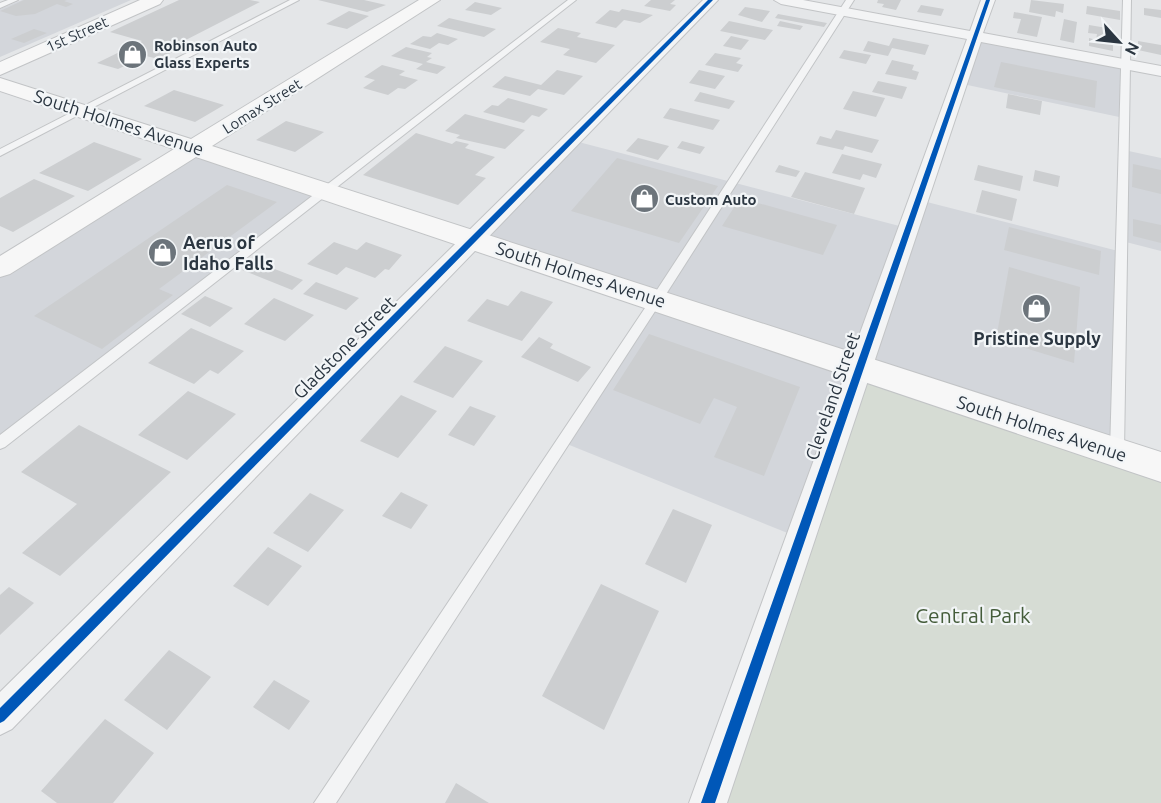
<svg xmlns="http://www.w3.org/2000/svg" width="1161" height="803" font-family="Ubuntu,sans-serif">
  <rect width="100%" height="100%" fill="#e4e6e8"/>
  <path fill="#d3d6db" d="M22,0H131L0,57V9Z
    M975,37L1126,64L1124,118L958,83Z
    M571,140L907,228L919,200L1122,252L1117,452L800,538L562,442L656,300L474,239Z
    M196,147L325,190L0,443V268Z
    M1124,150L1161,158V251L1122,241Z"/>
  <path fill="#d6dcd4" d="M859,368L1161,467V803H708Z"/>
  <path fill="#ccced0" d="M24,0H67L64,1L73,4L66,7L57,4L35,14L16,16L0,11Z
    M179,0H250L260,2L176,45L183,47L158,59L146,56L118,69L97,63L142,41L110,32Z
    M318,0H364L386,5L367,12Z
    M651,0H675L670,4L676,5L670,11L644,6Z
    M878,0H901L896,10L882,7L884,4L877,3Z
    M1031,0L1064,4L1063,13L1056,11L1055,17L1029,12Z
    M475,2L502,8L491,15L465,10Z
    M921,5L944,9L941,16L917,12Z
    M1087,6L1120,11V20L1086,14Z
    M745,7L770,11L762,22L738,15Z
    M1144,8L1161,10V18L1144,15Z
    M622,9L653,15L640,23L624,20L616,28L595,23L610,10L619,12Z
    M349,11L369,16L347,29L326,24Z
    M1014,12L1042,17L1037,37L1017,33L1021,19L1013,18Z
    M778,14L827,23L824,27L775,18Z
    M449,18L496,29L484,37L437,26Z
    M1064,19L1077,22L1074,43L1060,40Z
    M729,21L773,30L765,40L720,31Z
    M780,21L803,26L800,30L777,26Z
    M1089,25L1113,29V51L1089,46V38L1096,40L1097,34L1088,33Z
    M558,28L581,33L577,37L615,45L596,63L563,55L570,49L540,42Z
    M34,29L47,33L24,43L11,39Z
    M437,33L458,39L448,45L439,43L430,49L410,44L423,36L431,37Z
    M731,36L749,40L741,50L723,46Z
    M893,38L929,45L925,55L892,48L888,56L863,51L868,41L889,46Z
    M1138,41L1161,45V55L1138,50Z
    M406,47L432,53L427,57L432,58L426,62L446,67L437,74L416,69L423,64L391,56Z
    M844,50L871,55L866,64L839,58Z
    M715,53L741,58L736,63L743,65L738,72L705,65Z
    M892,60L914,65L912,70L919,72L916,80L885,74Z
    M1001,62L1097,81L1095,108L994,87Z
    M382,65L405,71L399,75L418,80L405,89L398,88L388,95L363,88L375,80L364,77Z
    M557,70L583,76L564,95L538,89L530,96L492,87L505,76L541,85Z
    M699,70L725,76L715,89L689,83Z
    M878,81L907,87L902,99L872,92Z
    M174,90L224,105L195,122L144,106Z
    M853,91L885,98L876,117L843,109Z
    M700,92L735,101L729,109L694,101Z
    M1008,94L1042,101L1040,115L1006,108Z
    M508,98L548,109L539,117L532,115L524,123L483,112L492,105L498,106Z
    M670,108L720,120L713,130L663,118Z
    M465,114L525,130L505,149L456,138L460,135L445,131Z
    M286,121L324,132L295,152L256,140Z
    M836,130L879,140L872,153L845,146L843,150L816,144L820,136L831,139Z
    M416,133L452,144L456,141L469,144L465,148L495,157L475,175L486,178L458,205L363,175Z
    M638,138L669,146L658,160L626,151Z
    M682,141L705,147L700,154L677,148Z
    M94,142L142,159L88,191L39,173Z
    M842,154L882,164L876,178L863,174L860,180L832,173Z
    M617,158L718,186L679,243L571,211Z
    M1133,164L1161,170V194L1132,187Z
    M779,165L800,171L796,177L775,172Z
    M978,165L1023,176L1020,191L974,180Z
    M1035,170L1060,176L1058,187L1033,181Z
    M805,172L865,188L854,214L791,197Z
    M34,179L75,196L13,232L0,226V198Z
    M227,185L277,202L159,289L173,295L102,349L34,316Z
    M982,190L1017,199L1012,221L976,212Z
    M740,198L837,225L823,255L722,226Z
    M1133,219L1161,225V243L1133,236Z
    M1009,227L1101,251L1099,275L1004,250Z
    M334,242L357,250L366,242L402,255L389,270L385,269L375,278L346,267L337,275L307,264Z
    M254,261L303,280L292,290L242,270Z
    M1009,267L1080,287L1074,363L996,339Z
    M316,282L359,298L346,310L303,294Z
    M521,291L553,302L522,341L467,321L487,299L508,306Z
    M205,296L233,308L210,327L181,314Z
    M274,298L314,315L285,341L244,324Z
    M191,328L244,351L218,374L210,370L194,384L148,363Z
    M649,334L800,387L764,476L714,457L737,407L714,398L700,424L613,390Z
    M539,337L553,344L550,348L591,367L578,382L521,357Z
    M445,346L483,361L453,398L413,382Z
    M188,391L236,414L187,460L138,435Z
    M401,395L437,411L398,458L360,441Z
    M470,406L496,416L474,446L448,435Z
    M79,425L171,472L60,576L22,553L77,504L21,472Z
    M401,492L428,505L411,529L382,516Z
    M310,493L344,510L308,552L273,533Z
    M673,509L712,525L686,583L645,564Z
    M268,547L302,566L268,606L233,586Z
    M601,584L659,611L604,730L542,696Z
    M9,587L34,603L0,635V595Z
    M169,650L211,677L167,730L124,700Z
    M274,680L310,701L289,730L253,707Z
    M105,719L154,753L113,803H57L41,791Z
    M456,783L489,803H445Z"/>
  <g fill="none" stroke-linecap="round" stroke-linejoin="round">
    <defs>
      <path id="lane" d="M8,0H18L0,8V3Z
        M290,0H299L0,156V149Z
        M568,0H576L5,447L0,449V435Z
        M846,0H854L661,302L336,803H314L653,296Z
        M1123,0H1131L1124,452L1122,456L1117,458L1112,456L1110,452Z"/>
      <path id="street" d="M703,0H718L12,729L0,735V692Z
        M774,0H803L970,31L981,0H995L983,33L1161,66V76L981,42L727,803H689L967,39L781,4Z"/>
      <path id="secondary" d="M140,0H163L160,4L0,75V62Z
        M419,0H440L212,146L1161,452V482L196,157L10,274L0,277V256L174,149L0,91V78L191,139Z"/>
    </defs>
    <use href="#lane" stroke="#c2c4c6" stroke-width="2"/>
    <use href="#street" stroke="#c2c4c6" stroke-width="2"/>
    <use href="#secondary" stroke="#c2c4c6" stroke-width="2"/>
    <use href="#lane" fill="#f3f4f5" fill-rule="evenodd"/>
    <use href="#street" fill="#f3f4f5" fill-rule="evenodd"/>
    <use href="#secondary" fill="#f7f7f7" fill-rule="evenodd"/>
    <defs>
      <path id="cycleway" d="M708,0H713L4,721L0,723V708Z
        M986,0H990L715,803H701Z"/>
    </defs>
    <use href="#cycleway" stroke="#f2f5f7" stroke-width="4"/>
    <use href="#cycleway" fill="#0057b8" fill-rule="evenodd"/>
  </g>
  <defs>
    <symbol id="shop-disc" viewBox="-11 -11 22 22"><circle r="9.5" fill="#6c747b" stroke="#f2f5f7"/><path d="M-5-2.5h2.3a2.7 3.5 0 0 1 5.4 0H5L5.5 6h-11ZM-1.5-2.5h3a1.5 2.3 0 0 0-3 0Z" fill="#fff"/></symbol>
  </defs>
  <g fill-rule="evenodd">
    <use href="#shop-disc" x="116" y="38" width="33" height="33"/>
    <use href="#shop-disc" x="628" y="182" width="33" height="33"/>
    <use href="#shop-disc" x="146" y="236" width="33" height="33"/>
    <use href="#shop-disc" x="1020" y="292" width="33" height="33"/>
  </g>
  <g text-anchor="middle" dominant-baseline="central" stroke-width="4.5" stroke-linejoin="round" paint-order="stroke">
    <g font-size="15" fill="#2b3641" stroke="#f2f5f7">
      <text transform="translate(77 34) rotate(-24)">1st Street</text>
      <text transform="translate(262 106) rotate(-32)">Lomax Street</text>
    </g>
    <g font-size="15" font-weight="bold" fill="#2b3641" stroke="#f2f5f7" text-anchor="start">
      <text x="154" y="45">Robinson Auto<tspan x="154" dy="17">Glass Experts</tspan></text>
      <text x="665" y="199">Custom Auto</text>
    </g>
    <g font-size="18" fill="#2b3641" stroke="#f2f5f7">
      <text transform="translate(119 122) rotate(18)">South Holmes Avenue</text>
      <text transform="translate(581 274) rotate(18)">South Holmes Avenue</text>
      <text transform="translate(344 347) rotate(-45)">Gladstone Street</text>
      <text transform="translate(832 396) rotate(-71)">Cleveland Street</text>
      <text transform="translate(1042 428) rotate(18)">South Holmes Avenue</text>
    </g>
    <g font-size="18" font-weight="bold" fill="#2b3641" stroke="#f2f5f7" text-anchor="start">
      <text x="183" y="242">Aerus of<tspan x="183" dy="21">Idaho Falls</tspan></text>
      <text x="1037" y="338" text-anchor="middle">Pristine Supply</text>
    </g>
    <g font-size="21" fill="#445c3a" stroke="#f2f5f7">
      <text x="973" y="615">Central Park</text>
    </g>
  </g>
  <g transform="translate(1119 42) rotate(117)" stroke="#f2f5f7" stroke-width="4.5" paint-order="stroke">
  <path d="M0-4.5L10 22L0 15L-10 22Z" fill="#2b3641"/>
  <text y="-9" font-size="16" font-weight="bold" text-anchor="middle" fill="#2b3641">N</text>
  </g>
</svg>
